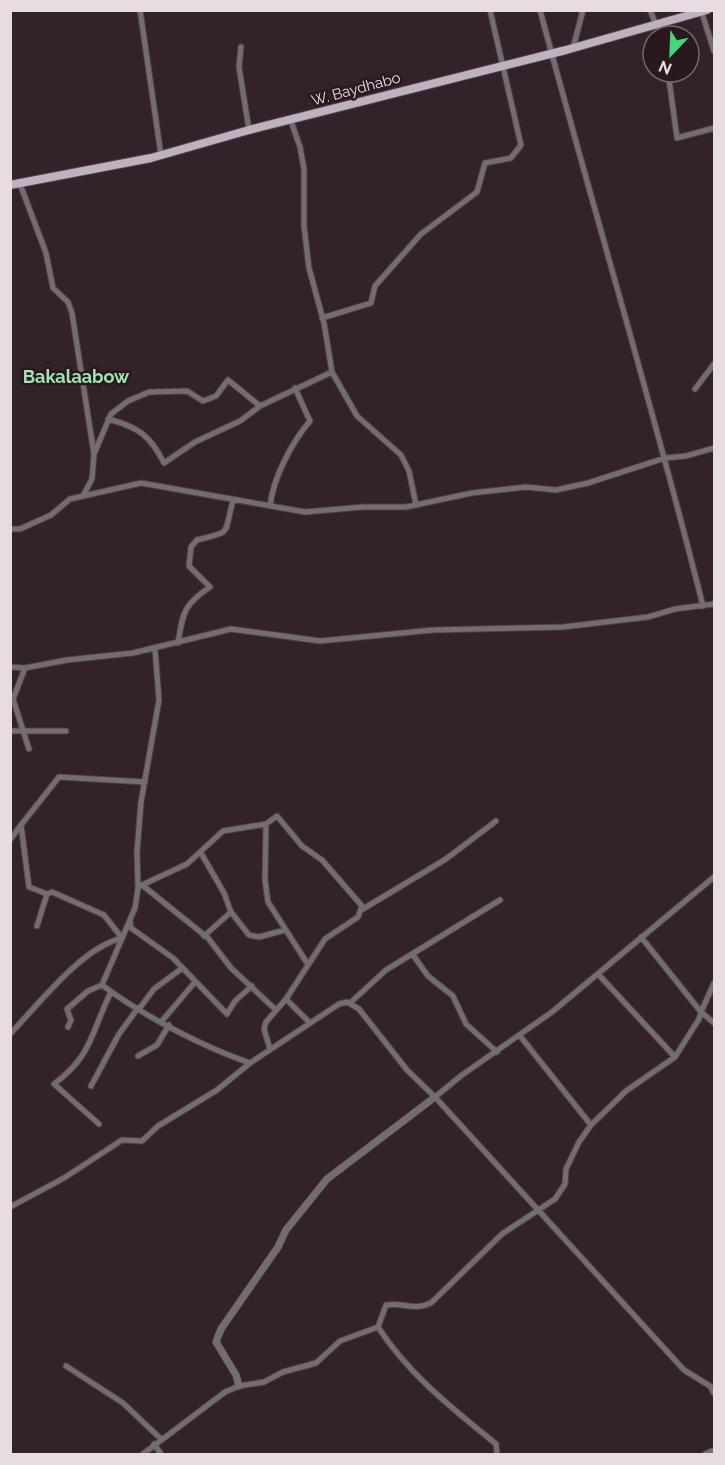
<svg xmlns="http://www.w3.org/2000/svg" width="725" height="1465" font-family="Raleway,sans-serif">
  <rect width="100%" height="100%" fill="#332229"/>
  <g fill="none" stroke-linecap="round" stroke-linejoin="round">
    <defs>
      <path id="minor" d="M140,10L161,155
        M540,10C593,209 653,406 703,606
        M650,10L656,25
        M701,10L714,51
        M658,24L661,36
        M241,47L239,67L249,130
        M573,48L583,10
        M668,72L677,138L714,128
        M291,121L300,147L304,169V226L309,268L324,323L332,372L357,416L401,455L409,471L416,505
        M20,184L46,253L53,288L68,302L72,313L94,454L92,479L83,496
        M322,318L371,303L375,286L421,234L477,192L485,163L511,158L521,145L490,10
        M695,389L714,364
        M108,419C138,427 150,435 164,463L195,442L240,421L260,406L332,372
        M94,454L111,414L128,401L149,392L187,391L203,401L216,396L228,380L260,406
        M270,506C273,478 292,442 310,421L295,388
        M10,529H20L51,515L70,499L141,483L305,512L363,507H406L472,493L526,487L556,490L588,483L665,458L686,456L714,448
        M178,643C183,613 183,605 210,587L189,566L191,547L197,540C234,531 223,535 233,501
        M155,649L159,700L141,802L137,852L138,888L135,908L102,985C142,1015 203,1047 250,1063
        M10,667L25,668L67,660L133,653L231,629L320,641L433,630L563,627L648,617L675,609L714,604
        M25,668L13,699L29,749
        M10,731H66
        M266,824L265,880L268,902L307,963
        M10,840L21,825
        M201,853L224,893L231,912
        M142,885L187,864L223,831L266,824L277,816L302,846L322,860L362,906L358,917L325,939L286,999L266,1022L264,1029L270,1049
        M140,886L142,885L208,938L231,968L276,1010
        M47,894L29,887L21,825L59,777L145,782
        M363,909L446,859L496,821
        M130,921L131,928L173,958L227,1014L235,1001L252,986
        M204,936L231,912L249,935L259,937L285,930
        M413,955L428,976L453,996L466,1024L497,1052
        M598,974L675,1057
        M714,983L701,1012L714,1023
        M286,999L310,1023
        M350,1003L386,970L500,900
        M139,1009L154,989L181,969
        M162,1021L195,982
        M68,1027L71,1020L67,1009L88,991L102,985
        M10,1034C39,1004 81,948 122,938L104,915L52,892L47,894L37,926
        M520,1036L591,1125
        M138,1056L157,1045L169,1025
        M91,1086L119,1034L138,1008
        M435,1097L684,1370L710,1386L714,1393
        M99,1124L54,1084C93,1055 91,1032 111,992
        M10,1207L64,1178L122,1140L142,1141L158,1126L217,1090L250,1063L339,1004L347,1002L359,1009L407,1070L435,1097L462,1075L552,1012L714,877
        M378,1327C409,1375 452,1408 496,1444L497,1454
        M66,1366L123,1403L161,1439
        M154,1444L161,1454
        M143,1454L225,1392L239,1386L264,1382L283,1372L316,1363L340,1341L378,1327L386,1305C403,1302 414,1311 431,1303L502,1234L555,1199L565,1184L566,1169L579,1142L591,1125L626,1091L675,1057L699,1019L701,1012L641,937
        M705,1454L714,1450"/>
      <path id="tertiary" d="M239,1386L236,1375L216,1342L221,1329L278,1247L286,1230L327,1179L435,1097"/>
      <path id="primary" d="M10,185L151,158L249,130L566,50L707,10"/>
    </defs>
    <use href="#minor" stroke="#504046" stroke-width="7"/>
    <use href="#tertiary" stroke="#504046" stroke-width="8"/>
    <use href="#primary" stroke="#504046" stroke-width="10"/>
    <use href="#minor" stroke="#736d73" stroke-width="5"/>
    <use href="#tertiary" stroke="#736d73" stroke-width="7"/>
    <use href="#primary" stroke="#beb2c0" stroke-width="8"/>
  </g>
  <g text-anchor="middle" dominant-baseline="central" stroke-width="5" stroke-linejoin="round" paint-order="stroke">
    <g font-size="15" fill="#e7dce0" stroke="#29191f">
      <text transform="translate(356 89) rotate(-15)">W. Baydhabo</text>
    </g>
    <g font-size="18" font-weight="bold" fill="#9fe5b1" stroke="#29191f">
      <text x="76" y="376">Bakalaabow</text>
    </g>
  </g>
  <rect width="725" height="1465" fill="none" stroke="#e7dce0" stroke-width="24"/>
  <g transform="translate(671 54) rotate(203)"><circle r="28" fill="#29191f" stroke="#75676c" stroke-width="1.5"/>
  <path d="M0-4.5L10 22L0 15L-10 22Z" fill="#44d77a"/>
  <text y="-9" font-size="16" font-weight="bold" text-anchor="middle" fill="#e7dce0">N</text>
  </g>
</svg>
